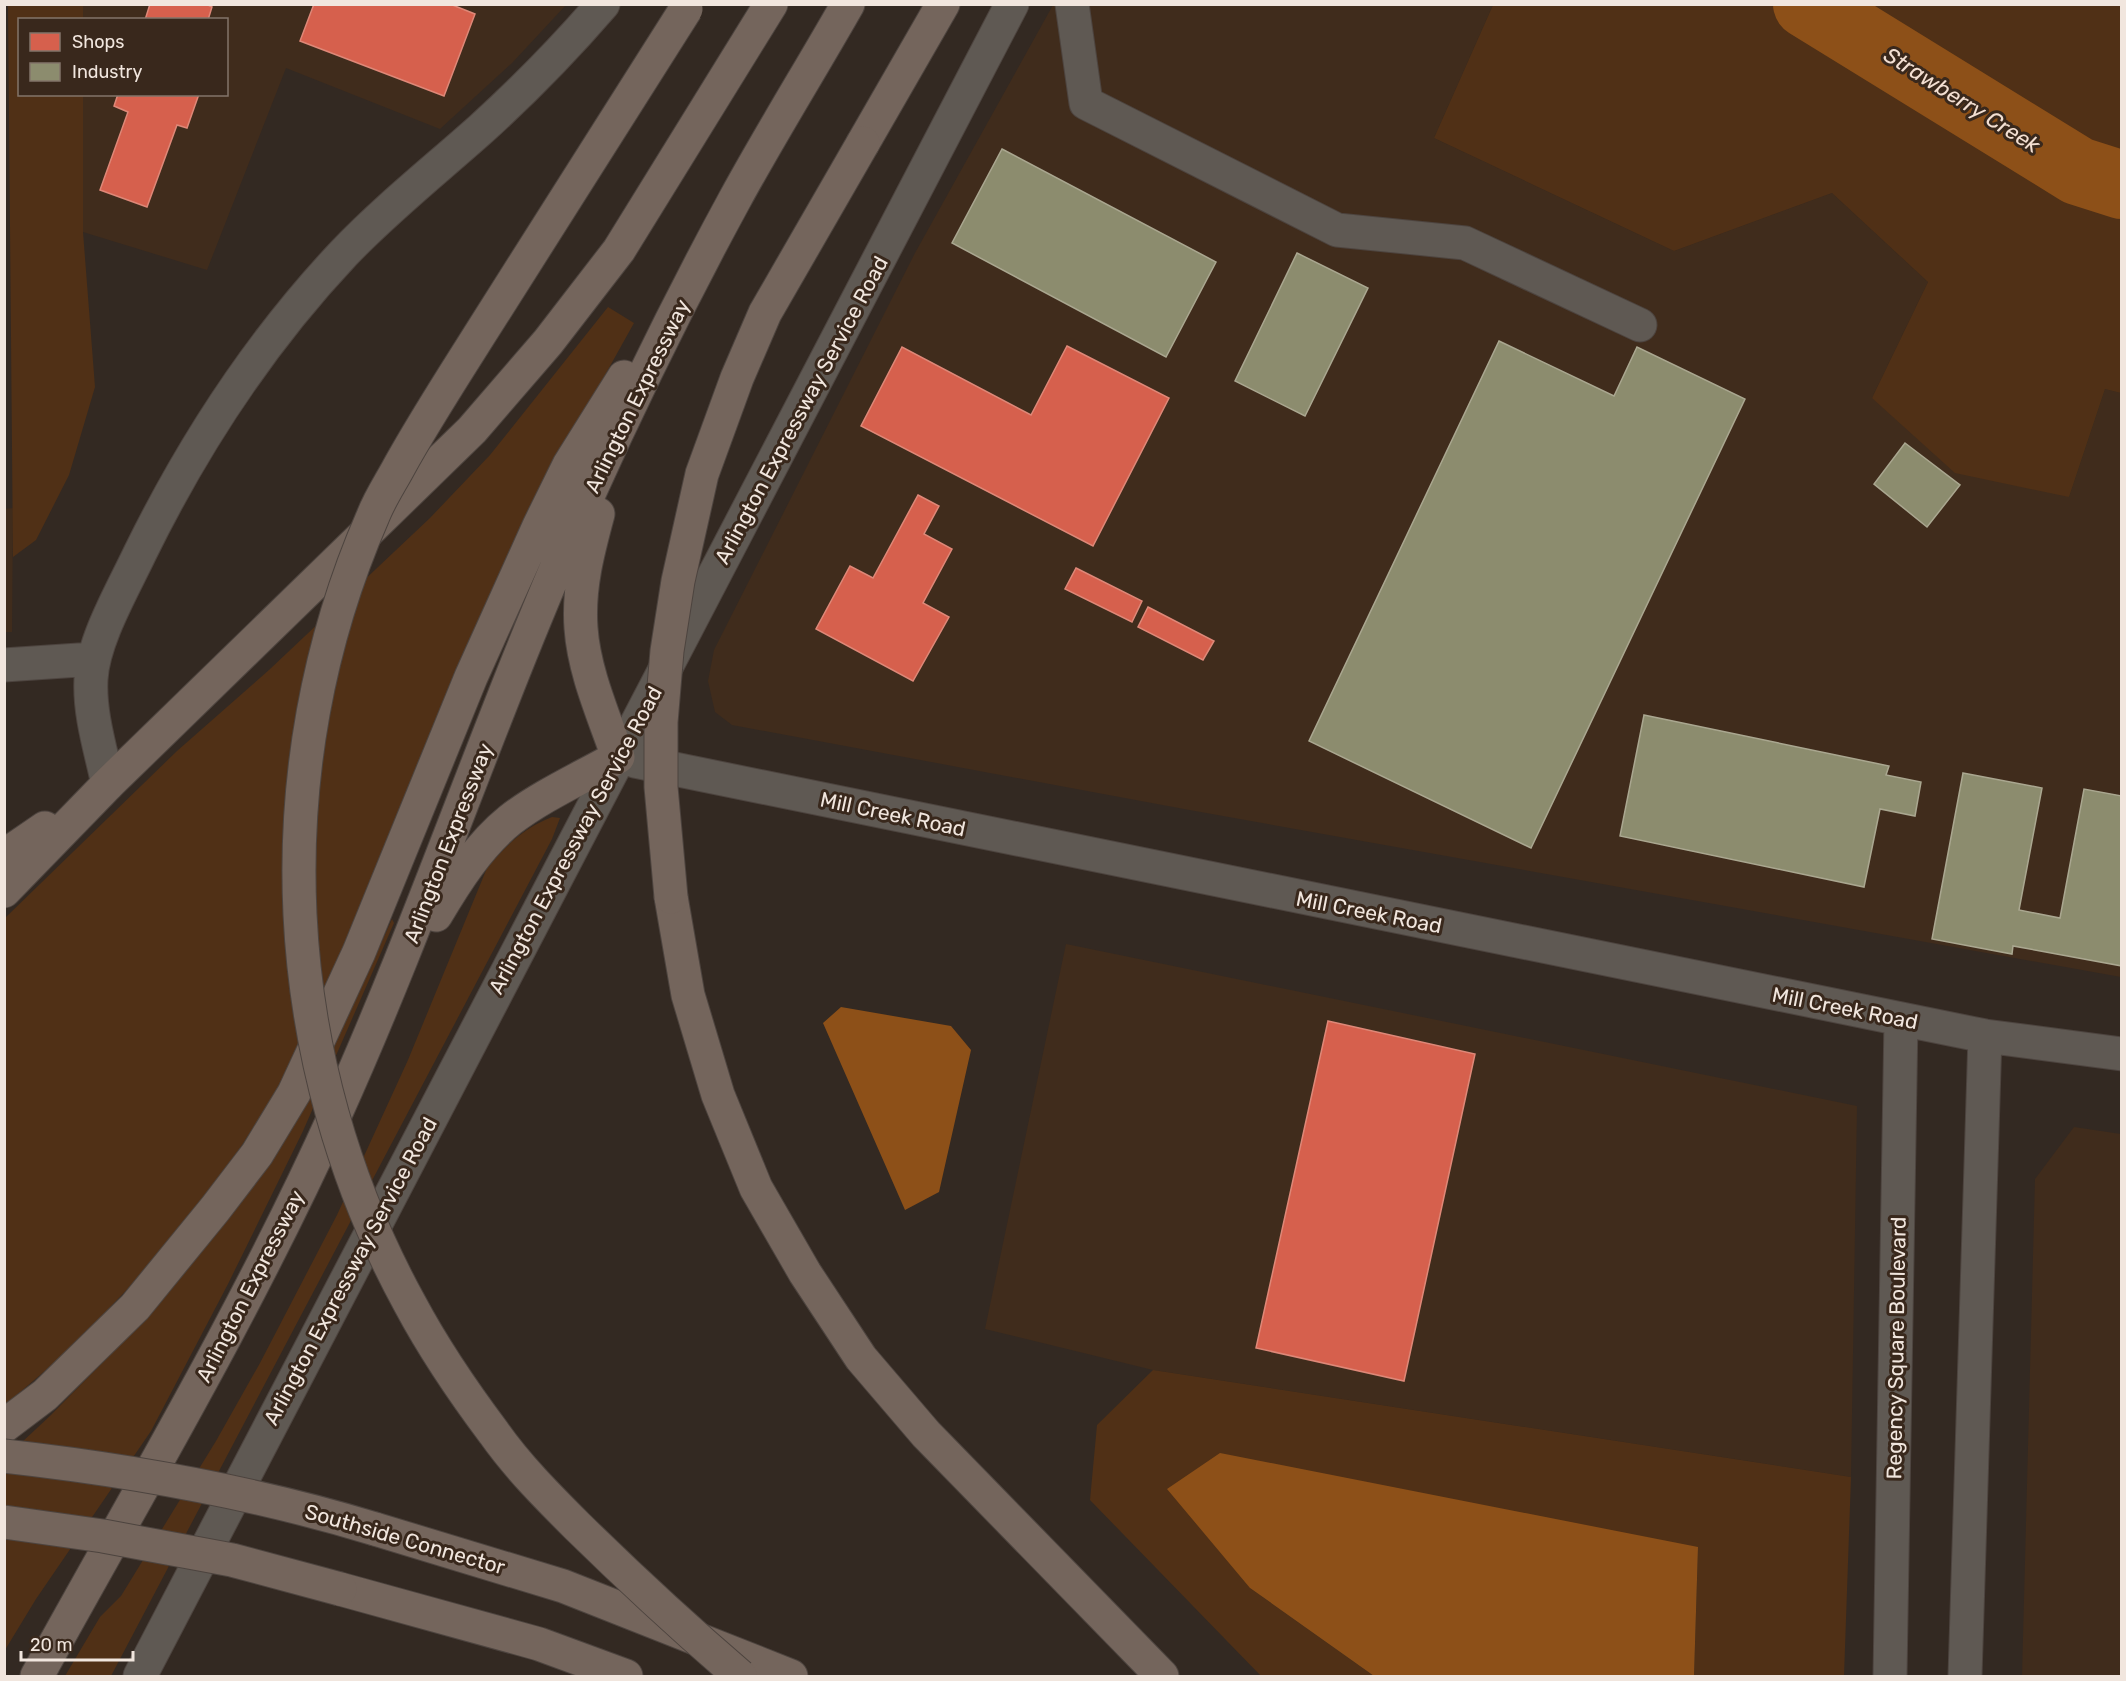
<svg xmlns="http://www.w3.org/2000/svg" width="2126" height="1681" font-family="Rubik,sans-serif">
  <rect width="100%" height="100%" fill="#332922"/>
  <path fill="#402c1c" d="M83,5H566L512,63L440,129L286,68L207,270L83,232V95L226,94V20L83,19Z
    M1053,5H1493L1434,138L1674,251L1832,193L1928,282L1872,398L2069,497L2105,389L2121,393V977L1184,809L732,725L715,712L708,681L714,650L915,253Z
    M13,508L12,632H5L4,509Z
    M1066,944L1857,1106L1851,1477L1153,1370L985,1329Z
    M2074,1127L2121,1134V1676H2022L2035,1179Z"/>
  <path fill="#503016" d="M8,5H83V19L20,20V94L83,95V232L95,387L69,475L36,540L13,557Z
    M1493,5H2121V393L2105,389L2069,497L1955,473L1872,398L1928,282L1832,193L1674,251L1434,138Z
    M608,307L634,323L571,436L387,862L278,1089L240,1148L192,1213L138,1278L67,1352L5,1405V918L177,751L269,670L430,518L490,455Z
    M552,817L560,818L552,839L111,1676H65L100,1617L121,1596L216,1441L260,1363L337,1215L408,1060L487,868C506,845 524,828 552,817Z
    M392,919L394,923L303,1131L228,1284L151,1431L36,1599L5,1650V1458L51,1415L112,1353L174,1286L215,1234L354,1003Z
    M1153,1370L1851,1477L1844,1676H1694L1698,1547L1250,1588L1374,1676H1261L1090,1500L1097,1425Z"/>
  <path fill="#8d5018" d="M841,1007L951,1026L971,1050L939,1192L905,1210L823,1023Z
    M1220,1453L1698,1547L1694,1676H1374L1250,1588L1167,1489Z"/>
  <path fill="#d6604d" stroke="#de8878" stroke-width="1.5" d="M150,4H206L212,7L208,20H145Z
    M314,4H450L475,14L444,96L300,41Z
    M118,94H199L187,128L177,125L147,207L100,190L128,112L114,106Z
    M1067,346L1169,398L1093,546L861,426L902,347L1031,415Z
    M918,495L939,506L924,534L952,549L923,603L949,617L913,681L816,629L850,566L873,578Z
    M1076,568L1142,601L1132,622L1065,589Z
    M1148,607L1214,641L1203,660L1138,627Z
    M1328,1021L1475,1054L1404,1381L1256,1348Z"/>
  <path fill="#8c8c6e" stroke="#aaa790" stroke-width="1.5" d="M1002,149L1216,262L1166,357L952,243Z
    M1297,253L1368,288L1305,416L1235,381Z
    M1499,341L1614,396L1637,347L1745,399L1531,848L1309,741Z
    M1905,443L1960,485L1927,527L1874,484Z
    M1644,715L1889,766L1886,775L1921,782L1915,816L1880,809L1864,887L1620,836Z
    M1963,773L2042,788L2019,910L2060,918L2084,789L2122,796V966L2013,946L2012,954L1932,939Z"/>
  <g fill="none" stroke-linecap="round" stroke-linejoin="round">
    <path stroke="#8d5018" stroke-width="68" d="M1807,4L2078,171L2122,185"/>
    <defs>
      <path id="minor" d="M1072,4L1086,103L1337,230L1465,243L1640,325
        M4,665L94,659
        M635,761L1901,1019L1985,1036L2122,1054
        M108,784C101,751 89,714 91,679C93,640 123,589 140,553C193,445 261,341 344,253C386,209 435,170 481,129C524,90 565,48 603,4
        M140,1676L1012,4
        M1890,1676L1901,1019
        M1965,1676L1985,1036"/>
      <path id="highway" d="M863,143L943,4
        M4,856L45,828
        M4,891L108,784L472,430L548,342L619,250L771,4
        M671,897L688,995L718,1095L756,1188L805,1273L861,1358L926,1434L1162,1676
        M436,915C456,881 479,845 510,820C541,796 583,777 618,757C604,716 584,672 581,628C578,588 588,551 598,514
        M4,1426L45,1395L135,1307L215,1209L257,1154L294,1093L359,952L471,677L539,526L569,465L624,377
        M375,1529L563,1586L791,1676
        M340,1589L539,1644L626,1676
        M37,1676C139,1491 248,1308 335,1115C425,916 493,708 582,509C629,404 680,300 735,199C771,133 811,69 848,4"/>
    </defs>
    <use href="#minor" stroke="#4d443f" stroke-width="35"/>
    <use href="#highway" stroke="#4d443f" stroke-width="35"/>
    <use href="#minor" stroke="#5f5953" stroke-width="33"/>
    <use href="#highway" stroke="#74655c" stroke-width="33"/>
    <defs>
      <path id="highway-bridge" d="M686,9C617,117 548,225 480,334C453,377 425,420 400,465C391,482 380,498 373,516C262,770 277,1062 410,1304C434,1349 464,1393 494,1433C518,1467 548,1497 577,1526C630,1578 684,1628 740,1676
        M671,897L661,787V722L667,651L678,581L702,474L737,378L765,313L863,143
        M4,1456C130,1470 254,1492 375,1529
        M4,1522L103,1536L232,1560L340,1589"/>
    </defs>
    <use href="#highway-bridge" stroke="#4d443f" stroke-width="35" stroke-linecap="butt"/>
    <use href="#highway-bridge" stroke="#74655c" stroke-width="33"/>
  </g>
  <g text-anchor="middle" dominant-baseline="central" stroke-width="6" stroke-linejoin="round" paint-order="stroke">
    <g font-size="21" fill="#f1e6de" stroke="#39281c">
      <text transform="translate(637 396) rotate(-64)">Arlington Expressway</text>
      <text transform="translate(801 410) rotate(-62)">Arlington Expressway Service Road</text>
      <text transform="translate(893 814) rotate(12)">Mill Creek Road</text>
      <text transform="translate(575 840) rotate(-62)">Arlington Expressway Service Road</text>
      <text transform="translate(448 843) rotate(-69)">Arlington Expressway</text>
      <text transform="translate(1369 912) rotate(11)">Mill Creek Road</text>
      <text transform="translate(1845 1008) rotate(11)">Mill Creek Road</text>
      <text transform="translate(350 1271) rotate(-62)">Arlington Expressway Service Road</text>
      <text transform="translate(250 1286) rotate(-63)">Arlington Expressway</text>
      <text transform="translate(1896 1348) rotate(-89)">Regency Square Boulevard</text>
      <text transform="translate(405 1539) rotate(16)">Southside Connector</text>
    </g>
    <g font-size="22" font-style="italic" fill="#f3dfd2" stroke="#39281c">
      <text transform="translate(1962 100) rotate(32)">Strawberry Creek</text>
    </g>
  </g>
  <rect width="2126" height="1681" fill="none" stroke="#f1e6de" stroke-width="12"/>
  <rect x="18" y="18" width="210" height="78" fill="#39281c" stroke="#83746a" stroke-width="1.5"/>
  <rect x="30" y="33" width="30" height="18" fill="#d6604d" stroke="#83746a" stroke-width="1.5"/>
  <text x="72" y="48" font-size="18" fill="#f1e6de">Shops</text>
  <rect x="30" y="63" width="30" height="18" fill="#8c8c6e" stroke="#83746a" stroke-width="1.5"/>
  <text x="72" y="78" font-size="18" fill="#f1e6de">Industry</text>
  <path d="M21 1651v9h112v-9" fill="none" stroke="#f1e6de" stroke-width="3"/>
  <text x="30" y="1651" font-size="18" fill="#f1e6de" stroke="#39281c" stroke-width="4.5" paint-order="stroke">20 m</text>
</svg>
